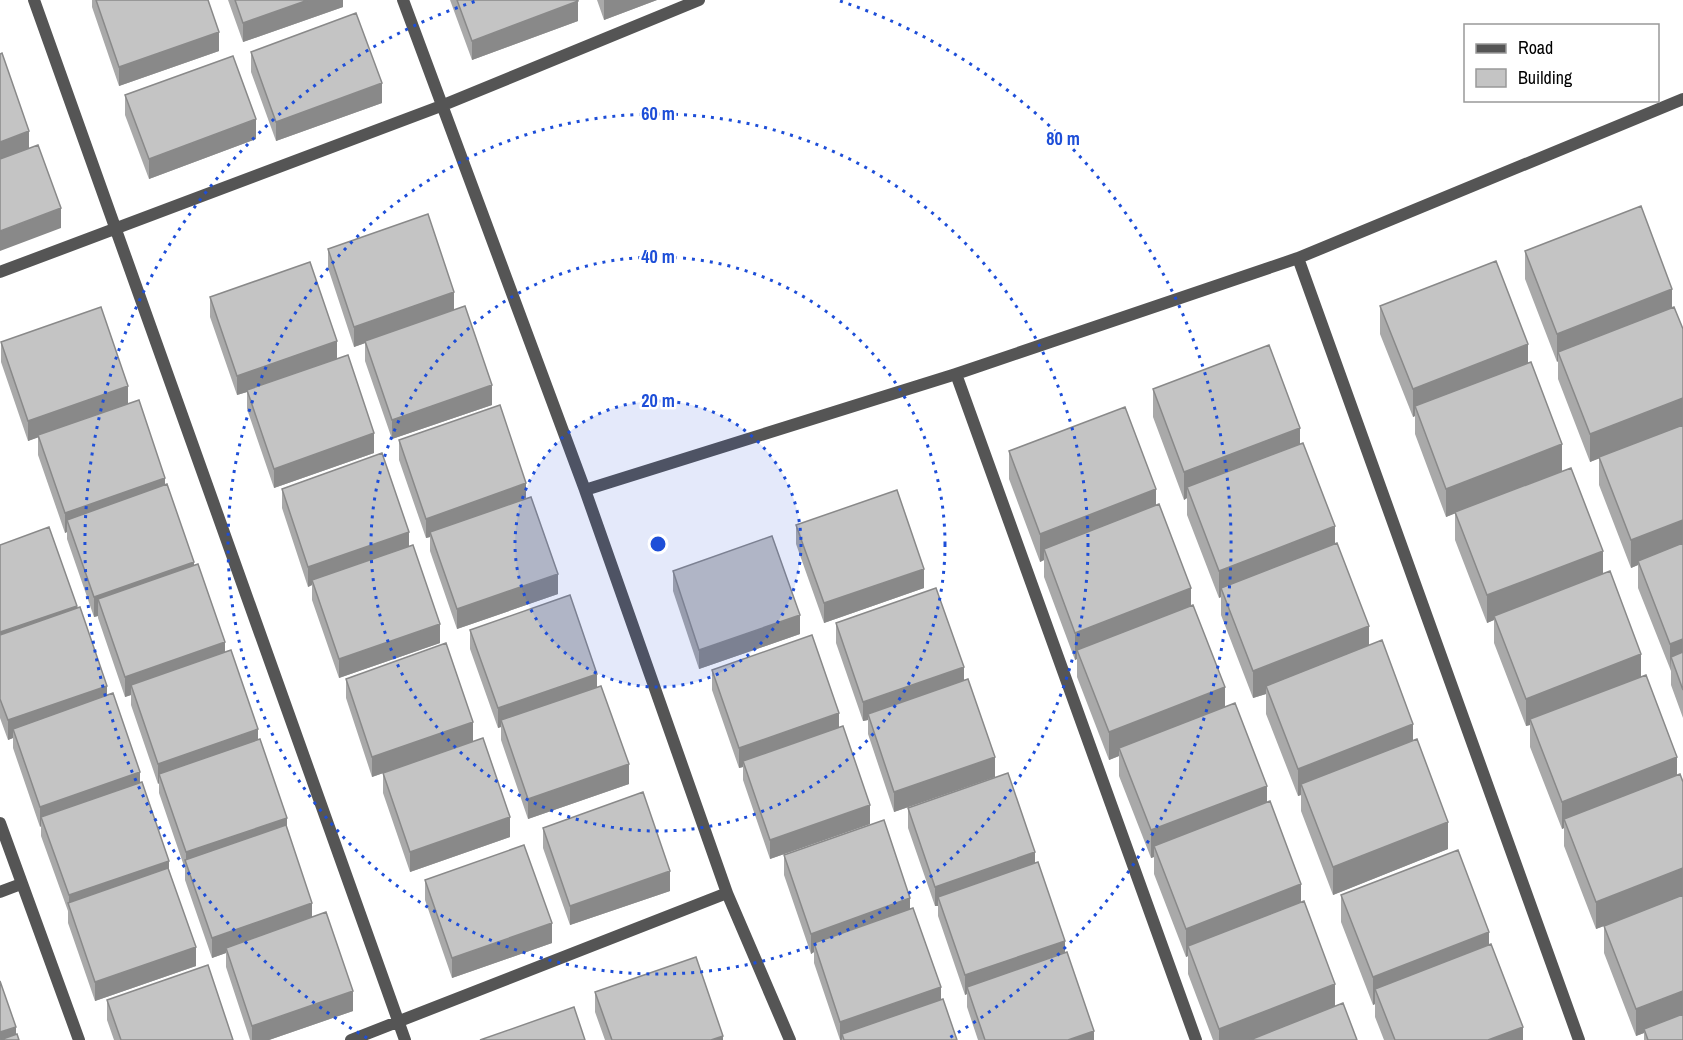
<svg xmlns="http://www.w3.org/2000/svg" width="1683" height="1040" font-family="'Archivo Narrow',sans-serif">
  <rect width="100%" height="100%" fill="#fff"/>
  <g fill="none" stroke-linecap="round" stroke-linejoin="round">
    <path stroke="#555" stroke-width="12" d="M34,0L405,1040
      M403,0L585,490L956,374L1298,258L1683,99
      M1298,258L1579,1040
      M0,272L441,106L699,0
      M956,374L1196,1040
      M585,490L727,893L790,1040
      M0,823L79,1040
      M0,892L21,884
      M351,1040L727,893"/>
  </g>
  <path fill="#a9a9a9" d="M92,0H208L219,51L119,86L92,7Z
    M228,0H343V7L243,42Z
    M450,0H578V21L472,60Z
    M597,0H657L604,20Z
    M251,52L382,103L276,141L251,72Z
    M125,95L256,139L149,179L125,115Z
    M328,249L454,310L492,405L392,439L365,361V343L354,347L328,268Z
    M1525,251L1672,308L1683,329V718L1671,685V671L1638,588V565L1631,568L1599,485V458L1590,462L1558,379V361L1557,362L1525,279Z
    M210,297L337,358L374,453L274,488L247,409V392L237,395L210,317Z
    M1380,306L1528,363L1562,471L1603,574L1677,775L1683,1040H1644V1033L1636,1036L1604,953V926L1596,929L1564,846V828L1562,829L1530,747V725L1526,726L1494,643V620L1487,623L1455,540V513L1446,517L1415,434V416L1413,417L1380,334Z
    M1,342L128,404L165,485L225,652L258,739L287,828L312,917L353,1011L269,1040H250L226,967V953L212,958L185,880V869L159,793V783L158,784L131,705V695L125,697L98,618V616L94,617L67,539V532L65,533L38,455V437L28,441L1,362Z
    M1153,389L1300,444L1369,645L1413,740L1448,849L1333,895L1301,811V795L1298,796L1266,714V694L1253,698L1221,615V597L1219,598L1187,515V498L1184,500L1153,417Z
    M399,440L526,498L558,594L457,629L430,551V537L426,538L399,460Z
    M1009,451L1156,506L1191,606L1225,707L1267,803L1301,903L1335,1006L1357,1040H1213L1188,974V956L1186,957L1154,874V857L1151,858L1119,776V756L1109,760L1077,677V659L1075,660L1044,577V560L1040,562L1009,479Z
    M282,489L409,546L440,643L339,678L312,600V585L308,587L282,508Z
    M796,525L924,588L824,623L796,544Z
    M0,545L77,608L107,695L140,782L169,871L196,966L95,1001L68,923V911L41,836V826L40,827L13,748V738L8,740L0,718Z
    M673,571L800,634L699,669L673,591Z
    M836,623L964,680L995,777L894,812L868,734V720L863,721L836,643Z
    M470,630L597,687L629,784L528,819L501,740V727L498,728L470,649Z
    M712,670L839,727L870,824L770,859L743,780V767L739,768L712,690Z
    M346,679L473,742L510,837L410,872L383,793V773L372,777L346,698Z
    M908,808L1035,863L1094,1040H978L967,1007V994L965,995L938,916V906H935L908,828Z
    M543,828L670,891L570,925L543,848Z
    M784,855L910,909L941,1000L957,1040H840L814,963V952L811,954L784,875Z
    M425,880L552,943L452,978L425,900Z
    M1341,895L1489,945L1523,1040H1384L1375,1017V1004L1373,1005L1341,922Z
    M595,992L723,1040H605L595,1012Z
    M107,1000L233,1040H114L107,1020Z"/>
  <path fill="#898989" d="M308,0H343V7L243,42V23Z
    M604,0H657L604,20Z
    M578,1V21L472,60V41Z
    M219,32V51L119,86V67Z
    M382,83V103L276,141V122Z
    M256,119V139L149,179V159Z
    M29,131V151L0,161V142Z
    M61,208V228L0,251V231Z
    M1672,289V317L1558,352V361L1557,362V334Z
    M454,292V312L354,347V327Z
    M337,341V361L247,390V392L237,395V376Z
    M1528,344V371L1415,406V416L1413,417V389Z
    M492,385V405L392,439V420Z
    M128,386V406L28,441V421Z
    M1683,398V426L1590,462V434Z
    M1300,428V455L1187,487V498L1184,500V472Z
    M374,433V453L274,488V469Z
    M1562,444V472L1446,517V489Z
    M165,478V498L67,520V532L65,533V513Z
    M526,483V503L430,532V537L426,538V519Z
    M1156,489V517L1044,549V560L1040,562V534Z
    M1683,520V548L1638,561V565L1631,568V540Z
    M1335,526V554L1221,588V597L1219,598V571Z
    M409,532V552L312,580V585L308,587V567Z
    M1603,551V578L1494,616V620L1487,623V595Z
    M194,562V582L98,599V616L94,617V597Z
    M924,569V588L824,623V603Z
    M558,574V594L457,629V609Z
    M1191,588V615L1077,650V659L1075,660V633Z
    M77,606V625L0,652V632Z
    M800,615V634L699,669V650Z
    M440,624V643L339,678V659Z
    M1369,626V654L1266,686V694L1253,698V671Z
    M1683,639V666L1671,657L1670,671V644Z
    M225,642V662L131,685V695L125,697V677Z
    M1641,654V681L1530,719V725L1526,726V699Z
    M964,667V686L868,714V720L863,721V702Z
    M597,674V693L501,720V727L498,728V708Z
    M107,686V705L13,729V738L8,740V720Z
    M1225,687V715L1119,748V756L1109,760V732Z
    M839,713V733L743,761V767L739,768V748Z
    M473,722V742L372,777V757Z
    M1413,724V751L1301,784V795L1298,796V769Z
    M258,729V749L159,774V783L158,784V764Z
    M995,757V777L894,812V792Z
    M1677,757V785L1564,819V828L1562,829V802Z
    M629,764V784L528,819V799Z
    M140,772V792L41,817V826L40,827V807Z
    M1267,786V813L1154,846V857L1151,858V830Z
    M870,805V824L770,859V840Z
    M510,817V837L410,872V852Z
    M287,818V837L186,863V852Z
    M1448,822V849L1333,895V867Z
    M1035,852V872L938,897V906H935V887Z
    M169,861V880L69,908V895Z
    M1683,868V896L1596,929V902Z
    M670,871V891L570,925V906Z
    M1301,884V911L1188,946V956L1186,957V929Z
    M910,898V918L814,943V952L811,954V934Z
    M312,903V923L226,948V953L212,958V938Z
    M552,923V943L452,978V958Z
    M1489,932V960L1375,989V1004L1373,1005V977Z
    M1065,941V960L967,987V994L965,995V975Z
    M196,947V966L95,1001V982Z
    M1335,984V1012L1262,1040H1219V1029Z
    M941,987V1006L842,1034V1040H840V1022Z
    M353,991V1011L269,1040H252V1026Z
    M1683,991V1018L1644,1029V1033L1636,1036V1009Z
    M16,1027V1040H0V1032Z
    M1523,1027V1040H1488Z
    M1094,1031V1040H1068Z
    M723,1036V1040H711Z"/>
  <path fill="#c4c4c4" stroke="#898989" stroke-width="1.5" d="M96,0H208L219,32L119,67Z
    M235,0H308L243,23Z
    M457,0H578V1L472,41Z
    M356,13L382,83L276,122L251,52Z
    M2,53L29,131L0,142V54Z
    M233,56L256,119L149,159L125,95Z
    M38,145L61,208L0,231V159Z
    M1641,206L1672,289L1557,334L1525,251Z
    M428,214L454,292L354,327L328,249Z
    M1496,261L1528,344L1413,389L1380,306Z
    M310,262L337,341L237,376L210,297Z
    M465,306L492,385L392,420L365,341Z
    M101,307L128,386L28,421L1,342Z
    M1674,307L1683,329V398L1590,434L1558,352Z
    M1269,345L1300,428L1184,472L1153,389Z
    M348,355L374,433L274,469L247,390Z
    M1531,362L1562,444L1446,489L1415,406Z
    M139,400L165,478L65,513L38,435Z
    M500,405L526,483L426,519L399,440Z
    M1125,407L1156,489L1040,534L1009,451Z
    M1683,425V520L1631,540L1599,457Z
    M1303,443L1335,526L1219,571L1187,487Z
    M382,453L409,532L308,567L282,489Z
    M1571,468L1603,551L1487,595L1455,512Z
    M167,484L194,562L94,597L67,520Z
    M897,490L924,569L824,603L796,525Z
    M531,497L558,574L457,609L430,532Z
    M1159,504L1191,588L1075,633L1044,549Z
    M49,527L77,606L0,632V545Z
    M772,536L800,615L699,650L673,571Z
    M1337,543L1369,626L1253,671L1221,588Z
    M1683,543V639L1670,644L1638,561Z
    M413,545L440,624L339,659L312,580Z
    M198,564L225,642L125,677L98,599Z
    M1610,571L1641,654L1526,699L1494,616Z
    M936,588L964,667L863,702L836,623Z
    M570,595L597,674L498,708L470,630Z
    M1193,605L1225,687L1109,732L1077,650Z
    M80,607L107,686L8,720L0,699V635Z
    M812,635L839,713L739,748L712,670Z
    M1382,640L1413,724L1298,769L1266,686Z
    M446,643L473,722L372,757L346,679Z
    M231,650L258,729L158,764L131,685Z
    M1683,652V690L1671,657Z
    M1646,675L1677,757L1562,802L1530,719Z
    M968,679L995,757L894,792L868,714Z
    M601,686L629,764L528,799L501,720Z
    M113,693L140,772L40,807L13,729Z
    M1235,703L1267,786L1151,830L1119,748Z
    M843,726L870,805L770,840L743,761Z
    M483,738L510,817L410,852L383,773Z
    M260,739L287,818L186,852L159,774Z
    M1417,739L1448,822L1333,867L1301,784Z
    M1008,773L1035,852L935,887L908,808Z
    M1680,774L1683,782V868L1596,902L1564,819Z
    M142,782L169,861L69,895L41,817Z
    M643,792L670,871L570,906L543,828Z
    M1270,801L1301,884L1186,929L1154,846Z
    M884,820L910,898L811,934L784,855Z
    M286,825L312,903L212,938L185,860Z
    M524,845L552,923L452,958L425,880Z
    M1458,850L1489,932L1373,977L1341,895Z
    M1038,862L1065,941L965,975L938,897Z
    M168,868L196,947L95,982L68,903Z
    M1683,895V991L1636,1009L1604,926Z
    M1304,901L1335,984L1219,1029L1188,946Z
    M913,908L941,987L840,1022L814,943Z
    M326,912L353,991L252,1026L226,948Z
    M1491,944L1523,1027L1488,1040H1395L1375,989Z
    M1067,952L1094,1031L1068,1040H985L967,987Z
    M696,957L723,1036L711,1040H612L595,992Z
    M208,965L233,1040H121L107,1000Z
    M0,981L16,1027L0,1032Z
    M943,999L957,1040H844L842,1034Z
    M1343,1003L1357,1040H1250Z
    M574,1007L585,1040H480Z
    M1683,1014V1040H1648L1644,1029Z
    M17,1034L19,1040H0Z"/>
  <circle cx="658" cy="544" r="143" fill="#1d4ed8" fill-opacity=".12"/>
  <g fill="none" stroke="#1d4ed8" stroke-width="3" stroke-dasharray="3 6">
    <circle cx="658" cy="544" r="143"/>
    <circle cx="658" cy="544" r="287"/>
    <circle cx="658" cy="544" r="430"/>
    <path d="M367 1038A573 573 0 0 1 476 1M840 1A573 573 0 0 1 949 1038"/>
  </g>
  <circle cx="658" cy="544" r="9" fill="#1d4ed8" stroke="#fff" stroke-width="3"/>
  <g font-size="18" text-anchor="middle" font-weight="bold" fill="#1d4ed8" stroke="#fff" stroke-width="5" stroke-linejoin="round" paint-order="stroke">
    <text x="658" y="120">60 m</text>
    <text x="1063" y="145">80 m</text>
    <text x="658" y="263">40 m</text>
    <text x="658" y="407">20 m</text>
  </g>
  <rect x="1464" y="24" width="195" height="78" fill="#ffffff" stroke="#999999" stroke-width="1.5"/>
  <rect x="1476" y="44" width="30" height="9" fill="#555555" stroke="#999999" stroke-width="1.5"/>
  <text x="1518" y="54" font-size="18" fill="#000000">Road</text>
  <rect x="1476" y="69" width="30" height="18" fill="#c4c4c4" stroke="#999999" stroke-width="1.5"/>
  <text x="1518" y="84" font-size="18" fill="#000000">Building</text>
</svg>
